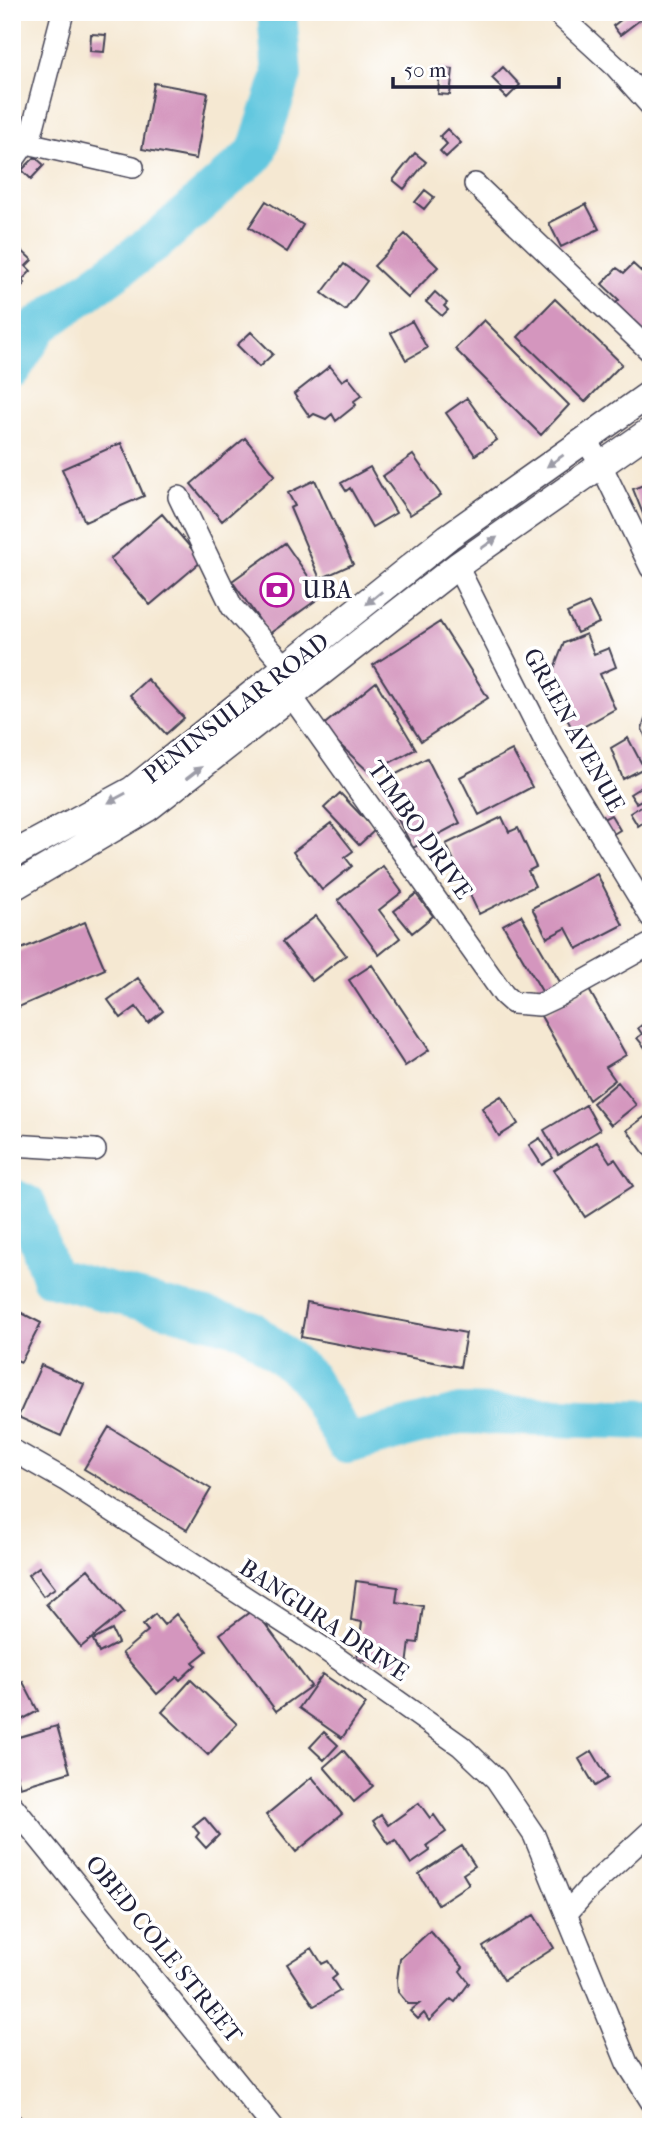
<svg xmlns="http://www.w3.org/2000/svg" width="663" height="2139" font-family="'IM FELL French Canon',serif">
  <rect width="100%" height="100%" fill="#fff"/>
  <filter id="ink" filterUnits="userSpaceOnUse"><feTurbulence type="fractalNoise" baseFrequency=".0143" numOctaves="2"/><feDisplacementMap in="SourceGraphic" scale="14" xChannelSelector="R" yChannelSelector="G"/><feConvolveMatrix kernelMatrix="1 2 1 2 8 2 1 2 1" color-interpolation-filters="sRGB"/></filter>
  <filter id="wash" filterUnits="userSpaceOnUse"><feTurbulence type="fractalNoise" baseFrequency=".00686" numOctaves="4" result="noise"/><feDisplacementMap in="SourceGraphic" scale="28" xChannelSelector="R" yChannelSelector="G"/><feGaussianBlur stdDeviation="1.57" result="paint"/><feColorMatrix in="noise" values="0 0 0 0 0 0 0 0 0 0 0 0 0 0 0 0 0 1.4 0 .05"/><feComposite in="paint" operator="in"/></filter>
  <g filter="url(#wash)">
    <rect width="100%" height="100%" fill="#f5e8d2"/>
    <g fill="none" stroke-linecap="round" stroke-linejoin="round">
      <path stroke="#62c7df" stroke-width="40" d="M12,368L39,326L160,238L256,153L282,75L277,12
        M12,1198L27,1205L51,1277L249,1329L307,1376L347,1444L460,1414L651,1420"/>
    </g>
    <g id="blocks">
      <path fill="#d496be" d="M631,12H636L641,19L620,35L613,26Z
        M91,34L106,35L104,52L90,51Z
        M503,67L520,85L507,98L501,92L503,89L492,78Z
        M440,68L453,69L450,95L438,94Z
        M154,83L208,93L196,159L142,149Z
        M447,129L461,143L446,157L440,151L447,144L440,136Z
        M415,153L426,162L404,189L393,180Z
        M35,157L44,165L31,179L22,170Z
        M425,190L434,197L424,209L415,202Z
        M266,201L303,225L287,252L249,227Z
        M586,204L599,229L561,247L549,223Z
        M405,234L438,267L408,298L374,266Z
        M18,247L32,260L26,266L31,271L22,280L25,283L12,297V253Z
        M344,264L367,281L345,310L322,293Z
        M633,264L644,274L651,267V326L642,336L612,307L619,300L602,284L617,268L624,273Z
        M435,292L447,303L444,306L448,310L442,316L426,302Z
        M555,299L622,364L585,402L518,337Z
        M484,320L569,405L541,435L455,349Z
        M412,321L427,348L406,360L391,333Z
        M251,332L273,354L259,367L237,345Z
        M330,366L342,381L348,377L362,395L354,401L356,405L336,421L332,414L326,419L314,414L310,417L294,394Z
        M467,398L497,440L475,455L446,413Z
        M245,438L275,475L222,521L191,484Z
        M121,443L144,496L85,522L62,469Z
        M413,455L441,495L410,515L383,476Z
        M370,467L396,513L372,527L350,488L346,491L341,483Z
        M315,480L353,564L320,579L290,508L295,506L288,493Z
        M651,482V534L633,489Z
        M162,514L202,561L150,605L110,559Z
        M285,543L322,596L269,634L232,581Z
        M589,603L599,623L577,633L567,613Z
        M440,622L488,698L421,741L373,665Z
        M586,634L594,654L609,648L616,667L600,674L615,709L574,732L548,684L564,643Z
        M147,679L184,718L166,734L130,695Z
        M376,682L416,749L370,773L321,727Z
        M651,708V765L646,754L650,747L642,729L648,710Z
        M628,738L644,768L623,779L611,748Z
        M512,750L532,787L479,815L460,777Z
        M427,758L460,823L413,848L379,783Z
        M651,781V795L636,803L630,794Z
        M340,793L375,830L359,845L324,808Z
        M648,802L651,807V817L638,826L630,813Z
        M611,815L620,830L610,836L601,820Z
        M502,817L509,832L518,828L536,867L528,871L535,886L479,914L446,844Z
        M331,823L353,851L345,857L352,866L322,890L293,852Z
        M383,866L402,892L379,910L400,938L379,955L338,900Z
        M597,874L623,925L577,949L566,928L547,938L532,908Z
        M416,894L433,916L412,933L394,911Z
        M521,915L560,982L543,993L503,925Z
        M316,916L346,955L312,981L282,942Z
        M85,922L105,969L12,1010V953Z
        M372,965L429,1050L405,1066L349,980Z
        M138,978L163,1011L148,1023L136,1007L121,1018L108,1000Z
        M588,988L626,1055L606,1067L615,1080L589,1100L541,1016Z
        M651,1018V1055L637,1038L642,1034L638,1028Z
        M618,1082L636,1105L611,1125L593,1103Z
        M501,1096L518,1124L499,1136L482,1108Z
        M586,1105L600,1130L558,1155L544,1130Z
        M647,1115L651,1116V1163L627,1130Z
        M540,1138L553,1158L542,1165L529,1145Z
        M597,1142L610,1162L615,1159L633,1186L585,1217L554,1170Z
        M307,1303L466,1333L460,1367L301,1337Z
        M12,1308L41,1323L21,1362L12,1358Z
        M41,1365L84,1384L61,1436L18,1417Z
        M109,1427L211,1489L187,1530L84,1469Z
        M39,1567L55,1588L43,1596L28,1575Z
        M88,1569L124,1612L81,1647L46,1604Z
        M356,1581L398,1587L396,1602L423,1606L418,1643L410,1642L407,1666L357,1659L362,1622L351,1620Z
        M254,1609L311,1686L276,1711L220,1634Z
        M155,1614L164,1625L176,1614L207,1651L193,1662L196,1665L180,1680L177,1677L157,1694L122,1653L148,1631L143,1625Z
        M112,1630L118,1643L99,1653L93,1640Z
        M323,1674L366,1704L342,1738L299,1708Z
        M191,1680L237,1724L208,1755L162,1712Z
        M23,1682L38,1711L12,1725V1687Z
        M57,1726L70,1772L20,1787L12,1759V1739Z
        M324,1732L338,1745L324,1760L310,1747Z
        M343,1750L373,1786L354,1802L324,1767Z
        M592,1751L608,1778L595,1786L579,1759Z
        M312,1777L342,1814L296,1852L266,1815Z
        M419,1803L430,1818L434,1815L446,1832L427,1845L430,1851L411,1864L395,1840L389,1844L373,1821L381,1815L388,1825Z
        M204,1817L219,1835L206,1848L196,1837L199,1833L193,1826Z
        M462,1846L475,1866L463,1874L469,1884L438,1904L419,1874Z
        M534,1915L554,1948L504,1980L483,1947Z
        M430,1931L463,1967L460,1971L469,1983L455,2002L451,1999L429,2021L424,2013L418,2019L410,2011L419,2004H408L398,1992L397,1980L400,1959Z
        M312,1948L322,1964L328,1961L337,1975L332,1979L340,1991L314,2006L287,1964Z"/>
    </g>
  </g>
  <g filter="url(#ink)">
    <use href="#blocks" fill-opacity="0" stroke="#424052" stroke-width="2"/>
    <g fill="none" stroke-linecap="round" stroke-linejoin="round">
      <defs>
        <path id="minor" d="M556,12L616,67L651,106
          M27,143L133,167
          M12,162L31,135L63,12
          M475,184L651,352
          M585,439L601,465L651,568
          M179,497L232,607L287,668
          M457,566L550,751L651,917
          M292,697L504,995L513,1003L539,1005L556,997L651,944
          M12,1145L95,1150
          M12,1450L65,1480L320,1646L461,1746L496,1779L534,1835L627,2063L651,2101
          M12,1805L273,2127
          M567,1913L589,1888L651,1831
          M12,2124L14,2127"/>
        <path id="major" d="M12,855L132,790L448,537L651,393
          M12,888L148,808L457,566L651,430"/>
      </defs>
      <use href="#minor" stroke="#424052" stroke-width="24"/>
      <use href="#major" stroke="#424052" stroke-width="29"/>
      <use href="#minor" stroke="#fff" stroke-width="21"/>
      <use href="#major" stroke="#fff" stroke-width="26"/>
    </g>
    <defs><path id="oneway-solid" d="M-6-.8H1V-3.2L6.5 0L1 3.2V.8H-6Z" transform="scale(1.75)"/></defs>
    <g fill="#9c9ca7">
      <use href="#oneway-solid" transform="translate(555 461) rotate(145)"/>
      <use href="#oneway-solid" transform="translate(489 543) rotate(-35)"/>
      <use href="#oneway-solid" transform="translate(374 598) rotate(141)"/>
      <use href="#oneway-solid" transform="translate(194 773) rotate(-38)"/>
      <use href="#oneway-solid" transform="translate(117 798) rotate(151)"/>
    </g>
  </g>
  <defs>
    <symbol id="bank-ring" viewBox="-11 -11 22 22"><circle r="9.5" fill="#fff" stroke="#b5179e" stroke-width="1.5"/><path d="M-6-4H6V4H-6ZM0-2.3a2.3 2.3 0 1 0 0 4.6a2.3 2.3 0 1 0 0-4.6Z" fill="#b5179e"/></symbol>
  </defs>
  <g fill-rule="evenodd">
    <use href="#bank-ring" x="258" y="571" width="38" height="38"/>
  </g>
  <g text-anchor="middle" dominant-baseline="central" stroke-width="7" stroke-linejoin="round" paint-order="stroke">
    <g font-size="24" fill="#22223b" stroke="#fff" text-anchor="start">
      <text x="302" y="590">UBA</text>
    </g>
    <g font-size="24" fill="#22223b" stroke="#fff">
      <text transform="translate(236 708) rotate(-38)">PENINSULAR ROAD</text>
      <text transform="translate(574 730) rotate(61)">GREEN AVENUE</text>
      <text transform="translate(420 830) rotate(55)">TIMBO DRIVE</text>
      <text transform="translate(324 1620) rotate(34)">BANGURA DRIVE</text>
      <text transform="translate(164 1949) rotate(51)">OBED COLE STREET</text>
    </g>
  </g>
  <rect width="663" height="2139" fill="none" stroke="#fff" stroke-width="42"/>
  <path d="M393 77v10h166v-10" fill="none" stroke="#22223b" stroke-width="3.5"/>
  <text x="404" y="77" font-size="21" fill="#22223b" stroke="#ffffff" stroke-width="5" paint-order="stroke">50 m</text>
</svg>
